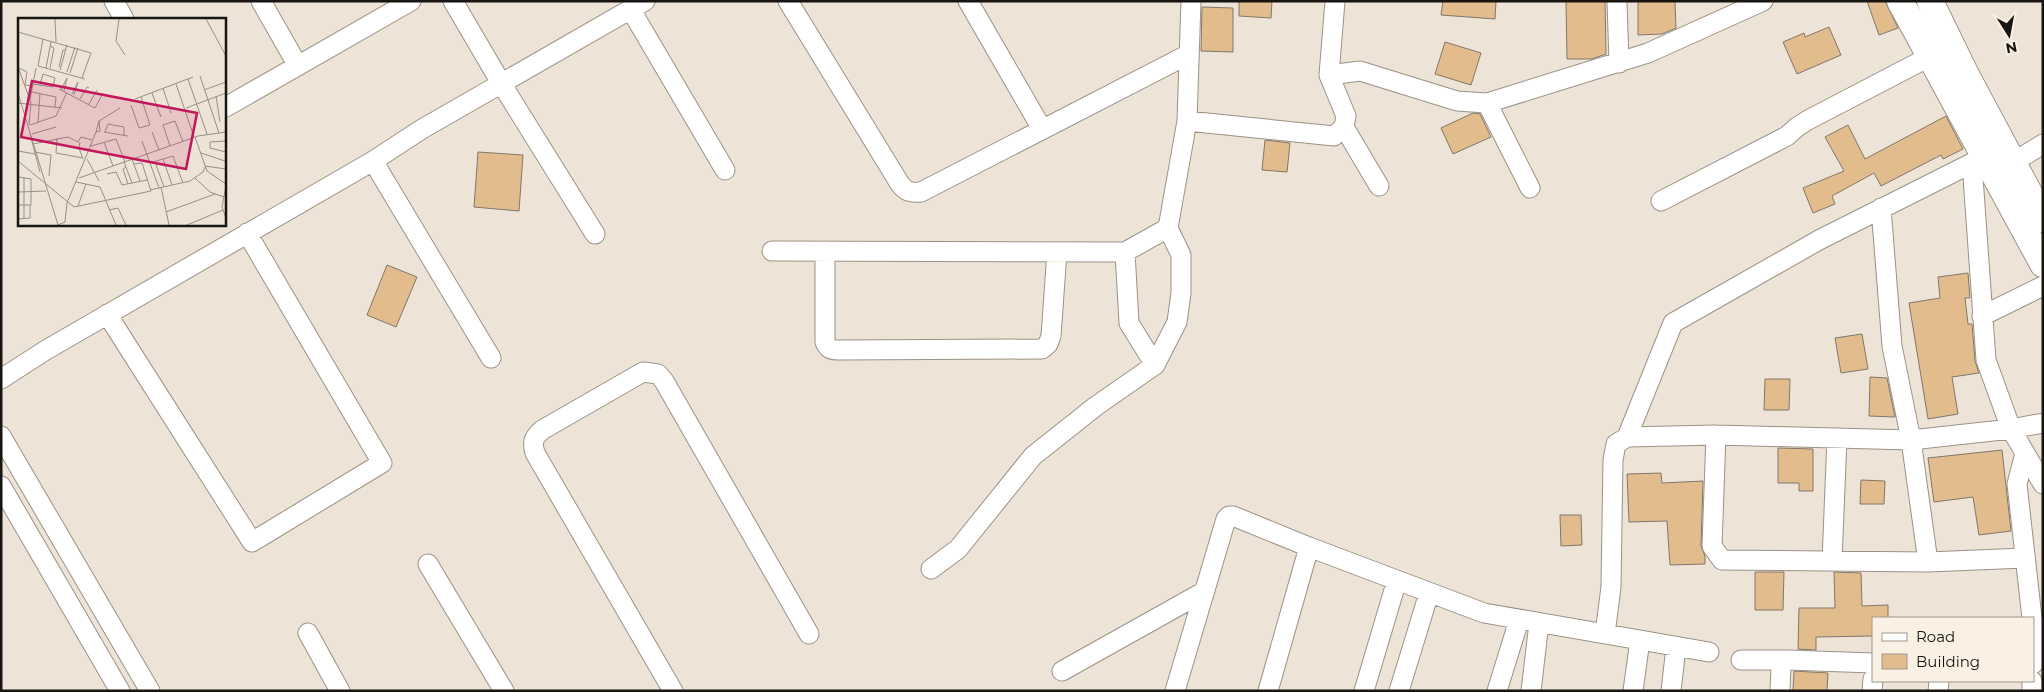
<svg xmlns="http://www.w3.org/2000/svg" width="2044" height="692" font-family="Montserrat,sans-serif">
  <rect width="100%" height="100%" fill="#ede3d6"/>
  <path fill="#e2bc8c" stroke="#80776b" d="M1239,1H1272L1271,18L1239,16Z
    M1443,1H1496L1495,19L1441,15Z
    M1566,1H1605L1606,54L1592,59H1567Z
    M1638,1H1675L1676,28L1662,34L1638,35Z
    M1867,1H1885L1898,28L1879,35Z
    M1202,7L1233,8V52L1201,51Z
    M1829,27L1841,55L1797,74L1783,42L1804,33L1805,37Z
    M1445,42L1481,53L1471,85L1435,74Z
    M1473,113L1480,114L1491,137L1453,154L1441,128Z
    M1946,116L1963,149L1943,159L1941,155L1881,186L1874,173L1832,196L1835,204L1813,213L1803,188L1844,171L1825,137L1848,125L1865,159Z
    M1265,140L1290,143L1287,172L1262,170Z
    M478,152L523,155L519,211L474,207Z
    M387,265L417,277L396,327L367,315Z
    M1968,273L1970,298H1965L1968,324H1972L1975,361L1979,373L1952,377L1958,414L1928,419L1909,303L1940,298L1938,277Z
    M1862,334L1868,369L1841,373L1835,338Z
    M1870,377L1887,378L1895,417L1869,416Z
    M1765,379H1790L1789,410H1764Z
    M1778,448L1813,449V491H1799V483H1778Z
    M2002,450L2011,531L1979,535L1973,497L1934,502L1928,458Z
    M1661,473L1662,483L1703,481L1701,546L1705,556V564L1670,565L1667,521L1629,522L1627,474Z
    M1861,480L1885,481L1884,504H1860Z
    M1560,515H1581L1582,545L1561,546Z
    M1755,572H1784L1783,610H1755Z
    M1834,572L1861,573L1862,606L1888,605V618H1873V636L1816,637V650L1798,649L1799,608H1835Z
    M1794,671L1828,673L1827,691H1793Z"/>
  <g fill="none" stroke-linecap="round" stroke-linejoin="round">
    <defs>
      <path id="street" d="M114,1L124,19
        M261,1L298,66
        M453,1L501,83L595,234
        M788,1L900,184C906,192 911,193 921,192L1189,54
        M968,1L1042,129
        M1617,1L1619,63
        M631,10L725,170
        M1329,75L1335,1
        M1487,103L1530,188
        M224,108L411,1
        M1187,121L1334,136L1344,127L1346,116L1329,75L1360,71L1457,101L1487,103L1648,53L1763,1
        M1344,127L1379,186
        M1981,156L1972,163L1986,360L2011,429L2043,484
        M373,161L491,358
        M2012,163L2043,144
        M1661,201L1787,136L1797,127L1808,120L1929,57
        M1881,208L1892,346L1911,440L1928,562
        M1168,228L1125,252L1129,323L1155,365L1177,322L1181,293V255L1168,228L1187,121L1191,1
        M772,251L1125,252
        M825,251V342C828,349 831,350 839,350L1042,349L1048,344L1051,336L1057,252
        M107,314L252,542L382,463L247,233
        M1982,316L2043,286
        M1,379L46,350L373,161L422,129L645,1
        M1716,435L1712,546L1722,560L1928,562L2025,558
        M1,436L150,691
        M1627,437L1673,323L1819,240L1972,163
        M2025,453L2017,484L2032,618
        M1,486L120,691
        M1832,561L1837,438
        M428,564L504,691
        M931,569L958,549L1033,456L1096,406L1155,365
        M2033,622V664
        M308,633L340,691
        M1605,634L1611,587L1613,460L1616,444L1627,437L1716,435L1911,440L2011,429L2043,423
        M1741,660H1787
        M1062,671L1205,591
        M673,691L535,453C532,442 533,438 542,430L643,372L658,374L664,381L809,634
        M1175,691L1226,519L1229,516H1233L1309,547L1484,613L1709,652
        M1268,691L1309,547
        M1364,691L1397,580
        M1399,691L1429,593
        M1497,691L1519,620
        M1531,691L1539,623
        M1633,691L1640,640
        M1671,691L1676,647
        M1780,691L1781,666L1787,660L1873,663
        M1872,691L1873,679
        M1938,691L1939,681
        M2032,691V681"/>
      <path id="secondary" d="M1900,1L2043,264
        M1930,1L1966,75L2043,219"/>
    </defs>
    <use href="#street" stroke="#9b9286" stroke-width="21"/>
    <use href="#secondary" stroke="#9b9286" stroke-width="28"/>
    <use href="#street" stroke="#fff" stroke-width="19"/>
    <use href="#secondary" stroke="#fff" stroke-width="26"/>
  </g>
  <g transform="translate(18 18)">
    <rect width="208" height="208" fill="#ede3d6"/>
    <path fill="none" stroke="#989087" stroke-width="1" d="M37,1L38,24M101,1L98,23L107,37M188,1L208,38M0,14L73,35M25,21L20,48L67,61M0,49L13,85L11,107M41,49L45,32H48M1,50L9,54L7,67L14,68M28,50L33,24M32,50L36,30L32,28M42,52L49,27M49,54L57,29M52,55L60,30M182,58L201,115M64,60L73,35M170,61L189,116M15,66L35,69L37,60L25,56L22,67M158,66L176,119M145,70L153,95M41,71L77,90L85,75M43,72L49,60L46,73M186,72L208,64M14,74L38,79L37,89M0,75L40,207M134,75L143,99M54,76L60,64L56,77M198,78L202,104M62,81L69,69L71,70M117,81L175,59M12,82L18,50M0,85L44,90M71,86L79,72M113,87L121,110L132,107L123,79M168,90L208,75M81,103L102,90M20,105L22,75M12,107L38,98L49,74M86,114L110,118M87,114L90,106L106,109V118M134,114L141,132M12,116L22,154M14,116L38,109M177,119L189,153L208,166M39,120L38,135L65,140M124,123L141,170M207,123L192,124V130L208,134M62,124L61,130L65,141M86,124L95,148M15,126L50,119L60,124L63,119L74,122M73,128L98,121L107,144M152,128L145,107L157,103L165,124M0,133L17,136M17,134L33,137L31,158M183,135L207,143M69,141L81,163M114,141L122,163M145,141L154,167M0,143L56,189L133,173L124,145L116,146M106,144L114,165M137,144L146,169M132,145L155,138L165,165M187,148L208,151M108,149L105,151L110,166M89,156L98,154L104,167L129,162M0,159L13,161V187H0M61,160L180,118L208,114M177,160L192,174L206,179M58,164L82,169L98,207M208,168L204,189L208,200M143,169L151,207M132,172L172,163L185,154L187,149M0,174L28,173M49,185L78,114L82,113L81,103L78,114M60,188L68,166M91,192L100,190L108,207M148,194L197,176M0,201L12,200V187M6,201V159M40,207L47,204L49,185M169,207L205,192"/>
    <path fill="#c2185b" fill-opacity="0.15" stroke="#c2185b" stroke-width="2.5" d="M14,63L179,95L168,151L3,119Z"/>
    <rect width="208" height="208" fill="none" stroke="#181410" stroke-width="2.5"/>
  </g>
  <rect width="2044" height="692" fill="none" stroke="#181410" stroke-width="5"/>
  <rect x="1872" y="617" width="162" height="65" fill="#faf0e3" stroke="#a0988f"/>
  <rect x="1882" y="633" width="25" height="8" fill="#ffffff" stroke="#a0988f"/>
  <text x="1916" y="642" font-size="15" fill="#181410">Road</text>
  <rect x="1882" y="654" width="25" height="15" fill="#e2bc8c" stroke="#a0988f"/>
  <text x="1916" y="667" font-size="15" fill="#181410">Building</text>
  <g transform="translate(2009 35) rotate(169)" stroke="#faf0e3" stroke-width="4" paint-order="stroke">
  <path d="M0-4L9 19L0 12L-9 19Z" fill="#181410"/>
  <text y="-8" font-size="14" font-weight="bold" text-anchor="middle" fill="#181410">N</text>
  </g>
</svg>
